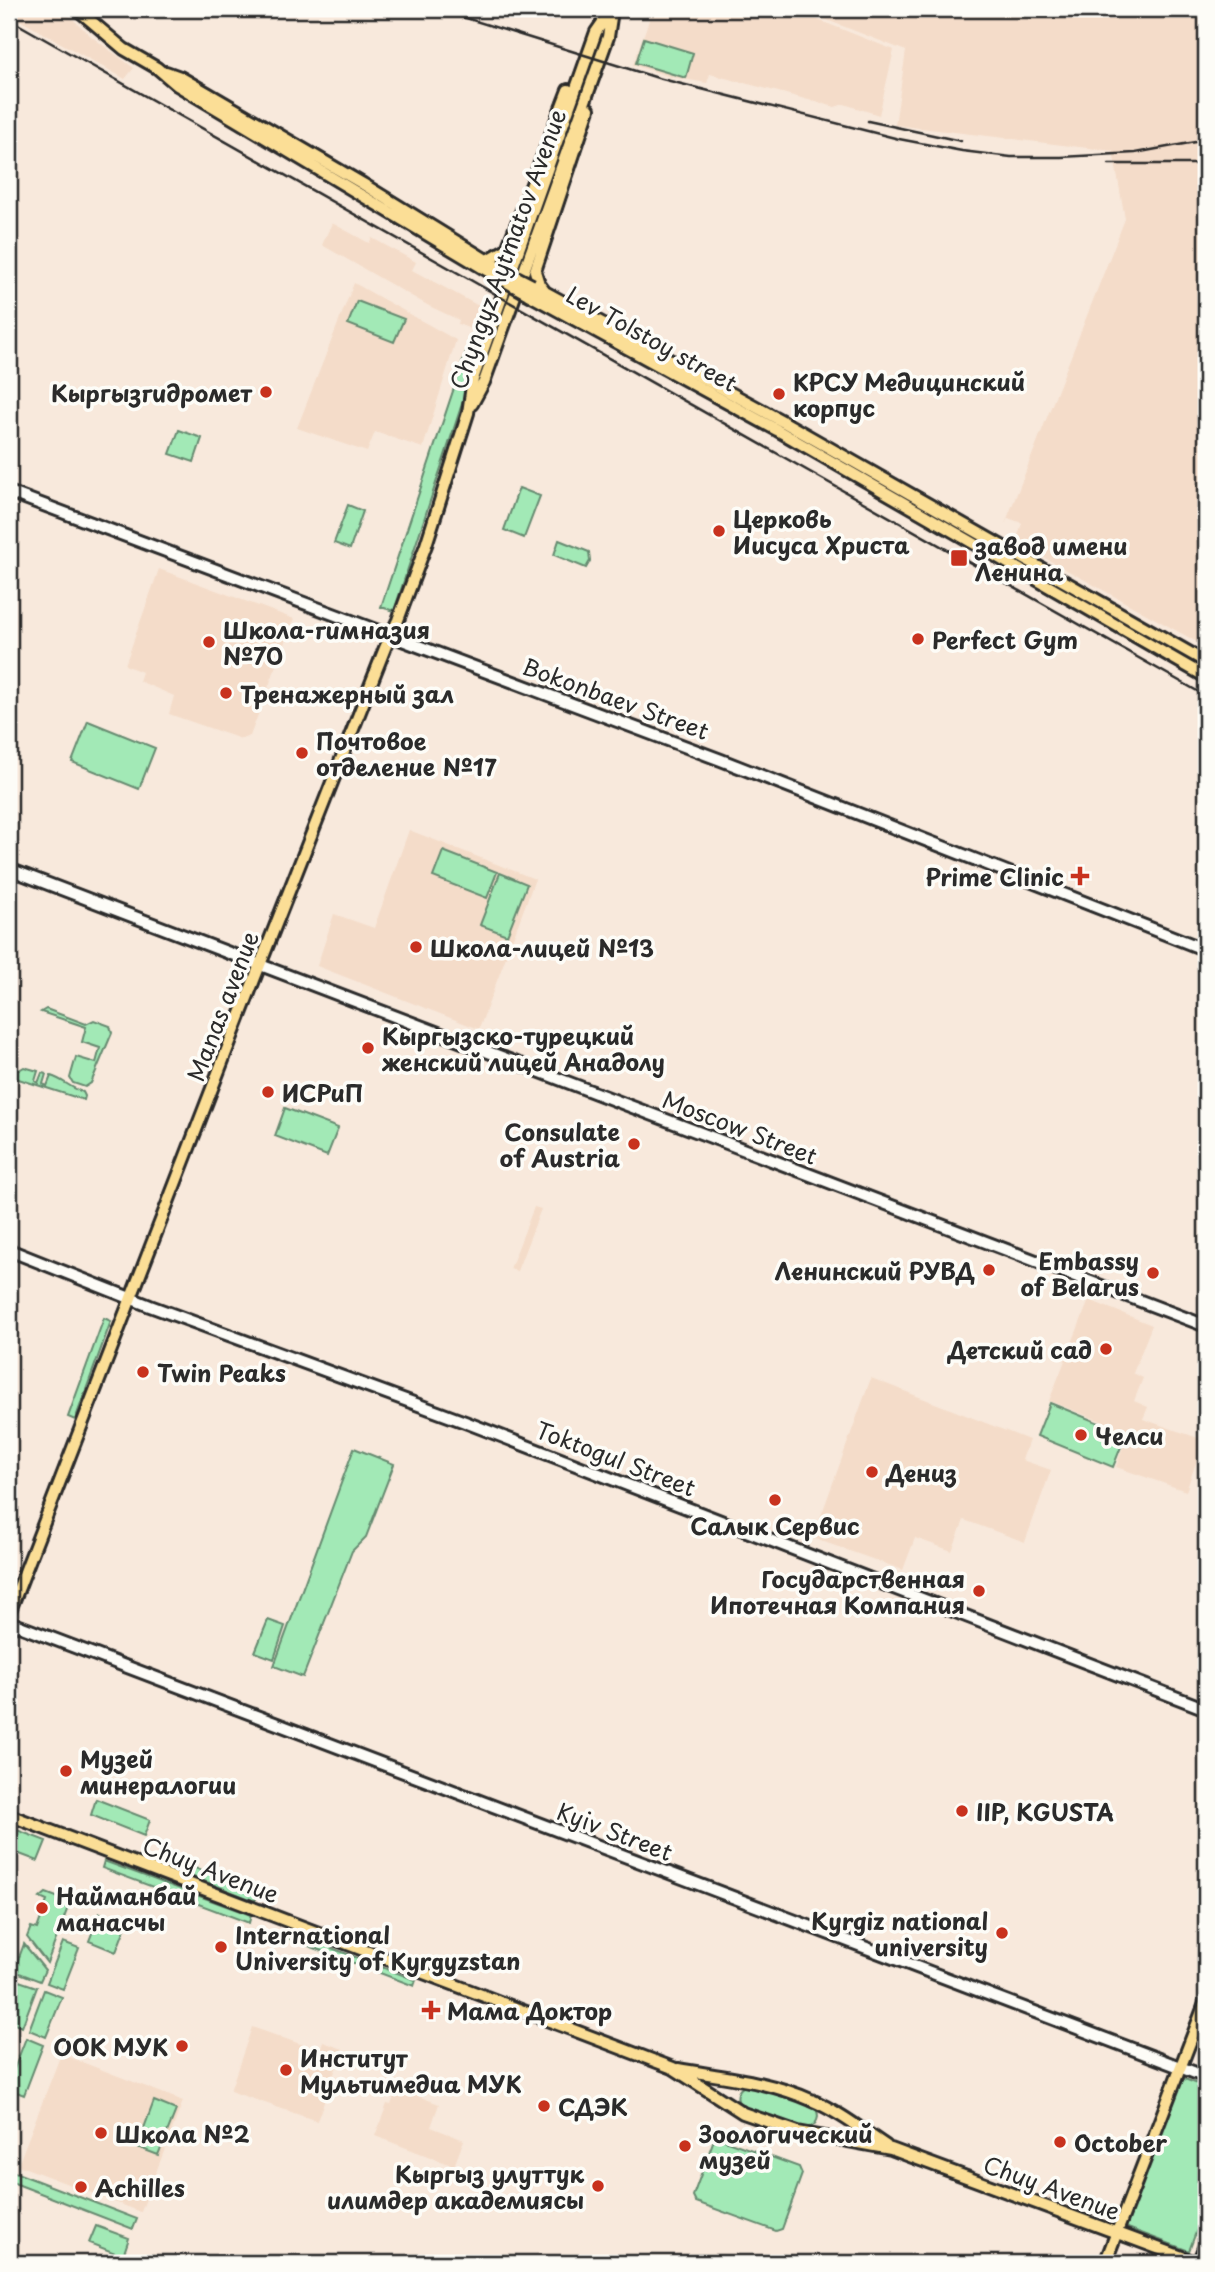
<svg xmlns="http://www.w3.org/2000/svg" width="1215" height="2272" font-family="'Playpen Sans',sans-serif">
  <rect width="100%" height="100%" fill="#f8e9dc"/>
  <filter id="ink" filterUnits="userSpaceOnUse"><feTurbulence type="fractalNoise" baseFrequency=".0143" numOctaves="2"/><feDisplacementMap in="SourceGraphic" scale="14" xChannelSelector="R" yChannelSelector="G"/><feConvolveMatrix kernelMatrix="1 2 1 2 8 2 1 2 1" color-interpolation-filters="sRGB"/></filter>
  <g filter="url(#ink)">
    <path fill="#f4dcc9" d="M9,9H62L92,37L134,68L125,79L9,14Z
      M653,9H791L894,50L879,115L844,104L835,107L710,74L707,83L671,77L633,65Z
      M799,9H1206V647L1016,542L1022,523L1008,518L1005,524L1125,219L1113,151L895,125L906,51Z
      M332,223L369,243L372,238L416,262L412,270L488,311L481,333L458,324L459,320L429,306L322,245Z
      M354,283L456,340L423,448L375,432L367,452L297,428Z
      M159,569L294,619L250,736L241,739L169,714L174,696L139,681L142,672L125,665Z
      M409,830L535,879L479,1029L317,966L334,914L374,928Z
      M534,1207L541,1209L517,1271L510,1269Z
      M1089,1300L1152,1325L1133,1373L1143,1378L1134,1401L1148,1407L1143,1419L1204,1440L1186,1491L1116,1467L1127,1435L1136,1438L1137,1435L1049,1401Z
      M871,1378L1029,1440L1022,1460L1051,1470L1025,1542L964,1520L952,1551L915,1538L903,1570L813,1538Z
      M252,2027L320,2051L323,2042L343,2049L317,2121L230,2091Z
      M61,2054L183,2101L141,2212L18,2165Z
      M397,2088L439,2104L431,2127L464,2140L454,2166L375,2136L387,2104L391,2105Z"/>
    <path fill="#a2e9b6" stroke="#668a70" stroke-width="2" d="M644,38L693,53L686,78L636,63Z
      M357,301L404,319L394,342L348,324Z
      M467,349L479,352L394,611L381,607Z
      M179,430L202,438L194,462L170,454Z
      M519,488L540,496L524,538L504,530Z
      M348,505L363,511L350,549L334,543Z
      M559,540L589,552L590,561L586,568L554,555Z
      M88,721L155,748L139,789L72,762Z
      M443,851L497,872L487,898L433,877Z
      M500,873L527,884L507,935L480,925Z
      M46,1009L86,1024L94,1020L110,1026L112,1033L91,1083L85,1087L73,1083L70,1078L76,1057L96,1063L100,1048L82,1042L86,1027L41,1012Z
      M9,1066L19,1070L24,1067L38,1071L35,1081L38,1083L42,1073L46,1074L43,1084L47,1086L51,1076C64,1080 70,1088 83,1092L85,1096L84,1100L9,1076Z
      M285,1108L338,1128L327,1156L275,1136Z
      M104,1318L111,1321L75,1420L68,1417Z
      M1050,1403L1126,1434L1113,1467L1037,1436Z
      M354,1448L394,1464L366,1537L352,1551L303,1677L274,1666Z
      M268,1620L285,1626L274,1659L255,1652Z
      M96,1799L150,1820L144,1836L91,1815Z
      M9,1827L46,1841L38,1861L9,1850Z
      M166,1857L258,1892L255,1901L163,1865Z
      M104,1861L251,1915L249,1923L102,1868Z
      M46,1893L70,1902L47,1963L27,1937L31,1927L37,1929L47,1901L40,1898Z
      M100,1913L127,1923L116,1952L89,1941Z
      M287,1931L416,1980L414,1986L285,1937Z
      M63,1942L79,1948L63,1989L47,1983Z
      M24,1944L45,1970L40,1981L14,1971Z
      M19,1981L37,1987L22,2027L9,2022V2009Z
      M44,1990L62,1997L46,2037L29,2030Z
      M26,2038L43,2045L24,2095L9,2089V2082Z
      M1182,2078L1206,2087V2205L1189,2251L1125,2227Z
      M751,2084L813,2105C822,2115 818,2127 804,2129L742,2107C733,2097 738,2086 751,2084Z
      M154,2101L176,2110L158,2155L137,2147Z
      M719,2138L799,2167L802,2174L782,2229L776,2231L696,2202L693,2196L713,2142Z
      M9,2170L137,2219L133,2229L9,2181Z
      M96,2226L129,2238L123,2256L89,2243Z"/>
    <g fill="none" stroke-linecap="round" stroke-linejoin="round">
      <defs>
        <path id="secondary" d="M9,492L721,760L1206,950
          M9,869L1206,1326
          M9,1250L150,1306L465,1422L1206,1709
          M9,1622L1206,2077"/>
        <path id="primary" d="M77,9L124,49L157,68L177,85L498,277
          M166,72L180,77L363,184L501,269
          M488,260L507,249L568,90
          M532,285L782,421L1206,662
          M545,292L539,284L535,271L589,109
          M528,294L777,430L1206,677
          M472,404L484,382L608,37L612,11
          M9,1613L254,980L385,648L398,620L426,545L468,413L473,379L596,32L612,9
          M9,1815L673,2068L743,2113L798,2132L891,2149L1198,2263
          M678,2069C723,2077 769,2081 811,2100C838,2111 862,2130 886,2146
          M1105,2263L1206,2001
          M1198,2263L1206,2243"/>
      </defs>
      <use href="#secondary" stroke="#2b2b2b" stroke-width="16"/>
      <use href="#primary" stroke="#2b2b2b" stroke-width="16"/>
      <use href="#secondary" stroke="#fdfcf7" stroke-width="10"/>
      <use href="#primary" stroke="#fbde96" stroke-width="10"/>
      <path stroke="#2b2b2b" stroke-width="2.5" d="M437,9L658,78L899,139L962,151L1011,157H1061L1135,153L1206,140
        M9,19L1206,696
        M868,121L961,141
        M1109,164H1206"/>
      <defs>
        <path id="primary-bridge" d="M501,269L532,285
          M498,277L528,294"/>
      </defs>
      <use href="#primary-bridge" stroke="#2b2b2b" stroke-width="16" stroke-linecap="butt"/>
      <use href="#primary-bridge" stroke="#fbde96" stroke-width="10"/>
    </g>
  </g>
  <g fill="#c8321e" stroke="#fdfcf7" stroke-width="2.5">
    <circle cx="266" cy="392" r="7"/>
    <circle cx="779" cy="394" r="7"/>
    <circle cx="719" cy="531" r="7"/>
    <rect x="950" y="549" width="18" height="18" rx="3.5"/>
    <circle cx="918" cy="639" r="7"/>
    <circle cx="209" cy="642" r="7"/>
    <circle cx="226" cy="693" r="7"/>
    <circle cx="302" cy="753" r="7"/>
    <path d="M1076.5 865.5h7v7h7v7h-7v7h-7v-7h-7v-7h7z"/>
    <circle cx="416" cy="947" r="7"/>
    <circle cx="368" cy="1048" r="7"/>
    <circle cx="268" cy="1092" r="7"/>
    <circle cx="634" cy="1144" r="7"/>
    <circle cx="989" cy="1270" r="7"/>
    <circle cx="1153" cy="1273" r="7"/>
    <circle cx="1106" cy="1349" r="7"/>
    <circle cx="143" cy="1372" r="7"/>
    <circle cx="1081" cy="1435" r="7"/>
    <circle cx="872" cy="1472" r="7"/>
    <circle cx="775" cy="1500" r="7"/>
    <circle cx="979" cy="1591" r="7"/>
    <circle cx="66" cy="1771" r="7"/>
    <circle cx="962" cy="1811" r="7"/>
    <circle cx="42" cy="1908" r="7"/>
    <circle cx="1002" cy="1933" r="7"/>
    <circle cx="221" cy="1947" r="7"/>
    <path d="M427.5 1999.5h7v7h7v7h-7v7h-7v-7h-7v-7h7z"/>
    <circle cx="182" cy="2046" r="7"/>
    <circle cx="286" cy="2070" r="7"/>
    <circle cx="544" cy="2106" r="7"/>
    <circle cx="101" cy="2133" r="7"/>
    <circle cx="1060" cy="2142" r="7"/>
    <circle cx="685" cy="2146" r="7"/>
    <circle cx="598" cy="2186" r="7"/>
    <circle cx="81" cy="2187" r="7"/>
  </g>
  <g text-anchor="middle" dominant-baseline="central" stroke-width="7" stroke-linejoin="round" paint-order="stroke">
    <g font-size="23" fill="#2b2b2b" stroke="#fdfcf7">
      <text transform="translate(507 249) rotate(-70)">Chyngyz Aytmatov Avenue</text>
      <text transform="translate(652 338) rotate(29)">Lev Tolstoy street</text>
      <text transform="translate(616 698) rotate(20)">Bokonbaev Street</text>
      <text transform="translate(222 1006) rotate(-69)">Manas avenue</text>
      <text transform="translate(740 1127) rotate(21)">Moscow Street</text>
      <text transform="translate(616 1458) rotate(21)">Toktogul Street</text>
      <text transform="translate(615 1831) rotate(21)">Kyiv Street</text>
      <text transform="translate(211 1869) rotate(21)">Chuy Avenue</text>
      <text transform="translate(1052 2187) rotate(20)">Chuy Avenue</text>
    </g>
    <g font-size="23" font-weight="bold" fill="#2b2b2b" stroke="#fdfcf7" text-anchor="start">
      <text x="793" y="381">КРСУ Медицинский<tspan x="793" dy="26">корпус</tspan></text>
      <text x="252" y="392" text-anchor="end">Кыргызгидромет</text>
      <text x="733" y="518">Церковь<tspan x="733" dy="26">Иисуса Христа</tspan></text>
      <text x="975" y="545">завод имени<tspan x="975" dy="26">Ленина</tspan></text>
      <text x="223" y="629">Школа-гимназия<tspan x="223" dy="26">№70</tspan></text>
      <text x="932" y="639">Perfect Gym</text>
      <text x="240" y="693">Тренажерный зал</text>
      <text x="316" y="740">Почтовое<tspan x="316" dy="26">отделение №17</tspan></text>
      <text x="1064" y="876" text-anchor="end">Prime Clinic</text>
      <text x="430" y="947">Школа-лицей №13</text>
      <text x="382" y="1035">Кыргызско-турецкий<tspan x="382" dy="26">женский лицей Анадолу</tspan></text>
      <text x="282" y="1092">ИСРиП</text>
      <text x="620" y="1131" text-anchor="end">Consulate<tspan x="620" dy="26">of Austria</tspan></text>
      <text x="1139" y="1260" text-anchor="end">Embassy<tspan x="1139" dy="26">of Belarus</tspan></text>
      <text x="975" y="1270" text-anchor="end">Ленинский РУВД</text>
      <text x="1092" y="1349" text-anchor="end">Детский сад</text>
      <text x="157" y="1372">Twin Peaks</text>
      <text x="1095" y="1435">Челси</text>
      <text x="886" y="1472">Дениз</text>
      <text x="775" y="1525" text-anchor="middle">Салык Сервис</text>
      <text x="965" y="1578" text-anchor="end">Государственная<tspan x="965" dy="26">Ипотечная Компания</tspan></text>
      <text x="80" y="1758">Музей<tspan x="80" dy="26">минералогии</tspan></text>
      <text x="976" y="1811">IIP, KGUSTA</text>
      <text x="56" y="1895">Найманбай<tspan x="56" dy="26">манасчы</tspan></text>
      <text x="988" y="1920" text-anchor="end">Kyrgiz national<tspan x="988" dy="26">university</tspan></text>
      <text x="235" y="1934">International<tspan x="235" dy="26">University of Kyrgyzstan</tspan></text>
      <text x="447" y="2010">Мама Доктор</text>
      <text x="168" y="2046" text-anchor="end">ООК МУК</text>
      <text x="300" y="2057">Институт<tspan x="300" dy="26">Мультимедиа МУК</tspan></text>
      <text x="558" y="2106">СДЭК</text>
      <text x="115" y="2133">Школа №2</text>
      <text x="699" y="2133">Зоологический<tspan x="699" dy="26">музей</tspan></text>
      <text x="1074" y="2142">October</text>
      <text x="584" y="2173" text-anchor="end">Кыргыз улуттук<tspan x="584" dy="26">илимдер академиясы</tspan></text>
      <text x="95" y="2187">Achilles</text>
    </g>
  </g>
  <rect width="1215" height="2272" fill="none" stroke="#fdfcf7" stroke-width="35"/>
  <rect x="18" y="18" width="1180" height="2237" fill="none" stroke="#2b2b2b" stroke-width="2.5" filter="url(#ink)"/>
</svg>
